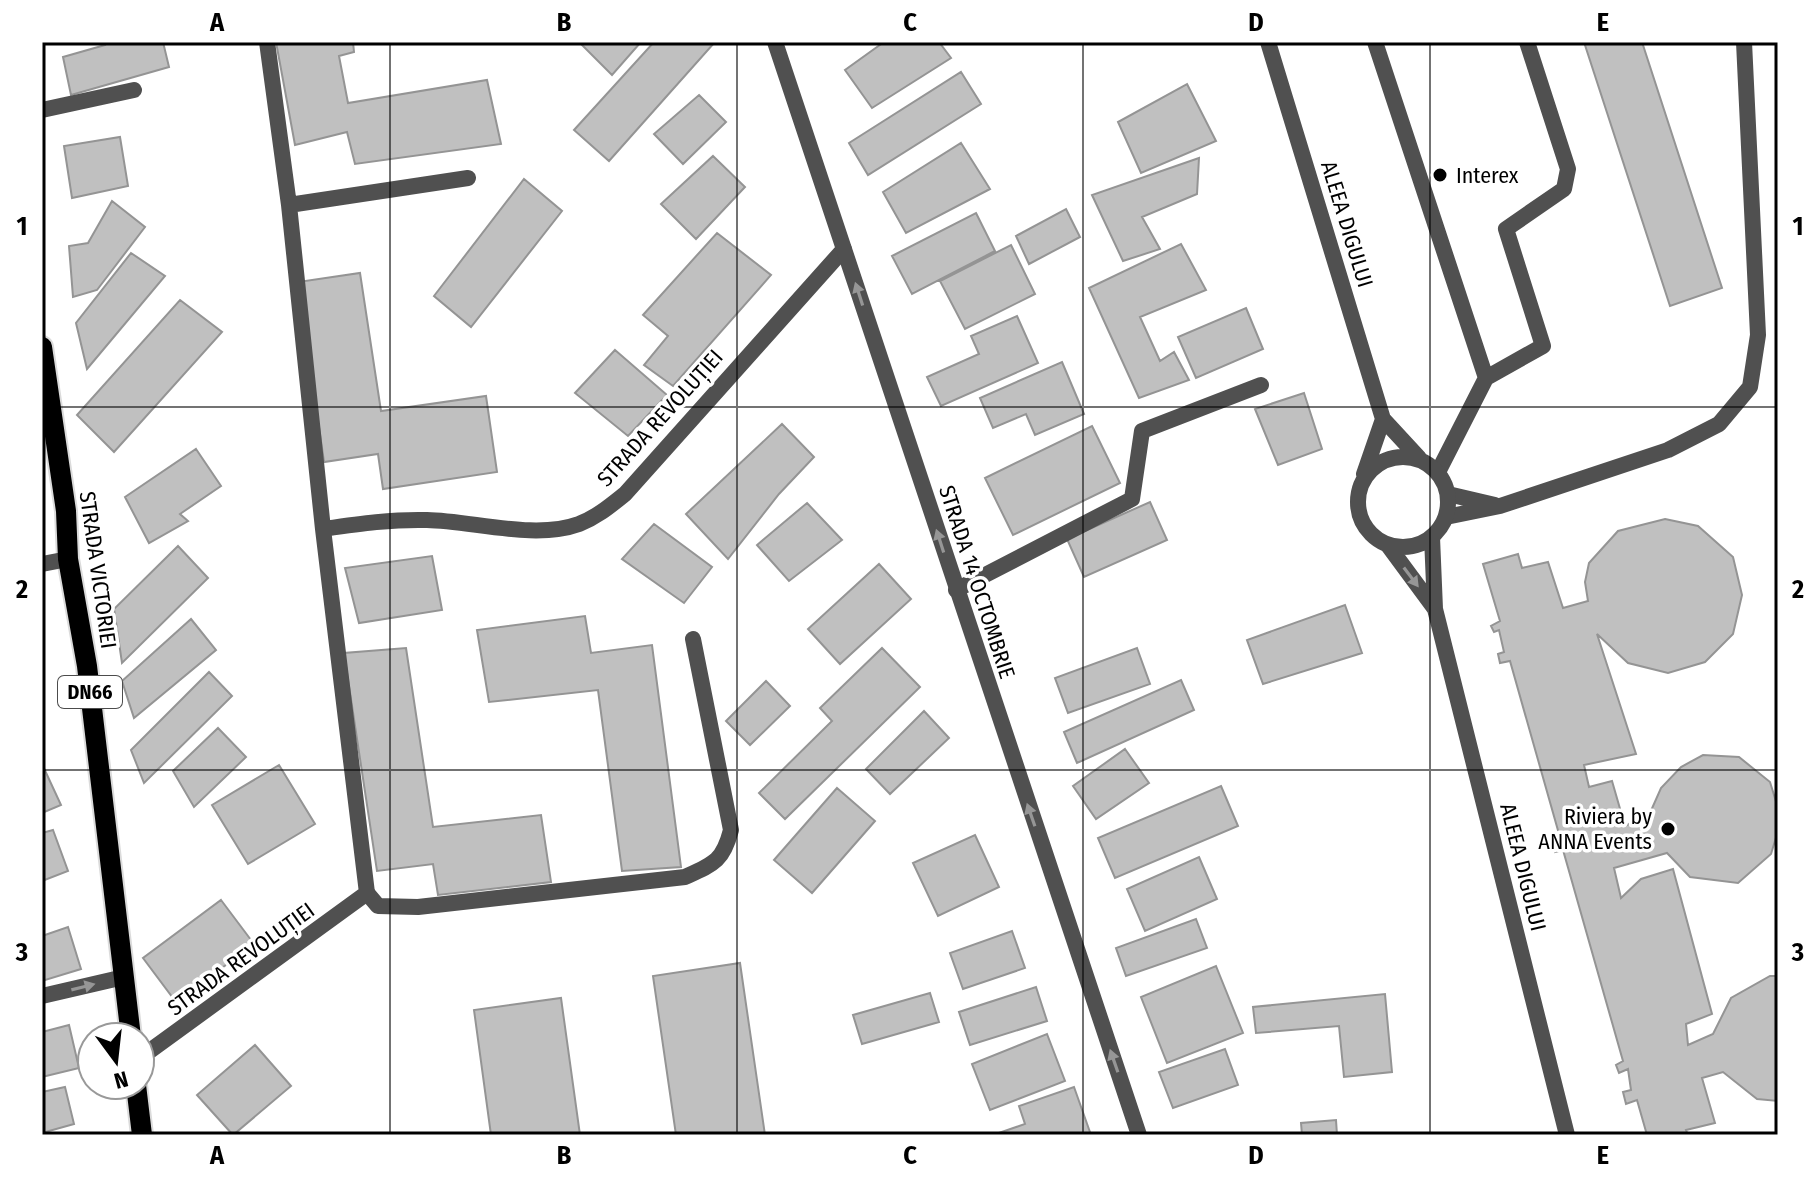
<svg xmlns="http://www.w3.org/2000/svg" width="1820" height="1177" font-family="'Fira Sans Condensed',sans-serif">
  <rect width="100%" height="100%" fill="#fff"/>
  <path fill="#c0c0c0" stroke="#949494" stroke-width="2" d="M104,42H163L169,67L71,95L63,57L105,45Z
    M276,42H353L354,52L339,56L348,103L487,80L501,144L355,164L347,132L295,145Z
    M579,42H641L612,75Z
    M654,42H715L609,161L574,130Z
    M884,42H939L951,58L872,108L845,70Z
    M1584,42H1642L1722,288L1670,306Z
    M961,72L981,104L868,175L849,143Z
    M1187,84L1216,141L1141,173L1118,122Z
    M699,95L726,122L683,164L654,134Z
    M120,137L128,186L72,198L64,146Z
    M961,143L990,189L906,233L883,192Z
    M713,156L745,187L696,239L661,204Z
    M1199,158L1197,194L1142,217L1160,249L1123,261L1092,195Z
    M524,179L562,211L471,327L434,296Z
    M112,201L145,227L97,290L73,297L69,246L88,243Z
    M1066,209L1080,237L1029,264L1016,236Z
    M976,213L995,251L912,294L892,256Z
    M717,233L771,275L673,386L644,365L668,336L643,315Z
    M1181,244L1206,290L1140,317L1160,361L1174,352L1189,380L1139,398L1089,288Z
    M1011,245L1035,294L965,329L940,281Z
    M131,253L165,276L87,369L76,323Z
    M360,273L381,411L486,396L497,472L383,489L378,454L324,462L298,282Z
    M180,300L222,332L114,452L77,415Z
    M1246,308L1263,349L1196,378L1178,337Z
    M1017,316L1038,363L941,406L927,377L979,354L971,336Z
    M615,350L667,395L628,436L575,393Z
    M1062,362L1084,414L1035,435L1026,414L993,428L980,398Z
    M1304,393L1322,449L1278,465L1255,409Z
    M782,424L814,457L779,494L728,559L686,514Z
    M1092,426L1120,483L1013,535L985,478Z
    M196,449L221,486L180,514L188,521L149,543L125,497Z
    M1150,502L1167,540L1084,577L1067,539Z
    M807,503L842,540L789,581L757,545Z
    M1665,519L1698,526L1733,557L1742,595L1733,634L1705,662L1668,673L1628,663L1597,634L1636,754L1584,765L1589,787L1612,781L1625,826L1650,813L1661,788L1681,767L1703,755L1739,757L1770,782L1778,808V831L1771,854L1738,883L1690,877L1667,853L1614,868L1621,898L1641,879L1673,869L1712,1014L1686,1024L1688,1045L1713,1034L1731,998L1770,976H1778V1101L1757,1099L1723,1072L1702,1078L1715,1123L1686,1130L1688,1135H1647L1637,1100L1626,1104L1623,1092L1631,1090L1628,1069L1619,1073L1616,1065L1623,1061L1563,850L1555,852L1553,845L1561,841L1510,661L1500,663L1498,654L1504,652L1499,630L1494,632L1491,626L1500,621L1483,564L1518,554L1522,568L1548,562L1563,608L1588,601L1585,582L1589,563L1618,531Z
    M654,524L712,567L684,603L622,559Z
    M178,546L208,578L122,663L114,609Z
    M432,556L442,610L359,623L345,568Z
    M879,564L911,599L840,664L808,629Z
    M1345,605L1362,653L1263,684L1247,640Z
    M585,616L591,653L652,645L681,867L622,871L598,690L489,702L477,630Z
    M191,619L216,650L134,718L122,681Z
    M406,648L433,827L541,815L551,882L438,895L433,864L377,871L344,653Z
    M882,648L920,687L785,819L759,793L832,721L820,708Z
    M1137,648L1150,684L1068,713L1055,678Z
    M209,672L232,696L144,783L131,750Z
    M1181,680L1194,710L1077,763L1064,732Z
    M766,681L790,706L750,745L726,721Z
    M924,711L949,738L890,794L866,769Z
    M218,728L246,757L194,807L173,771Z
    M1125,749L1149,783L1096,819L1073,786Z
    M42,764L61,805L42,813Z
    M279,765L315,824L248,864L212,805Z
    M1221,786L1238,826L1115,878L1098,838Z
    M837,788L875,821L812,893L774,860Z
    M53,830L68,871L42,881V833Z
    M975,835L999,887L938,916L913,863Z
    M1199,857L1217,899L1145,931L1127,889Z
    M221,900L254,944L176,1002L143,958Z
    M1196,919L1207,948L1126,976L1116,948Z
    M68,927L81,969L42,981V936Z
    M1012,931L1025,968L963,989L950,953Z
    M740,963L765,1135H676L653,976Z
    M1216,966L1243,1033L1167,1063L1141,997Z
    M1036,987L1047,1021L970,1045L959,1012Z
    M930,993L939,1022L862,1044L853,1015Z
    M1385,994L1392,1072L1344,1077L1339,1026L1256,1033L1253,1007Z
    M561,998L580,1135H491L474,1010Z
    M69,1025L79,1068L42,1077V1032Z
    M1047,1034L1065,1081L990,1110L972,1064Z
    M255,1045L291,1086L233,1135L197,1095Z
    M1225,1049L1238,1085L1173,1108L1159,1072Z
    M65,1087L74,1124L42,1133V1092Z
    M1074,1087L1091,1135H993L1025,1124L1019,1106Z
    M1336,1120L1337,1135H1302L1301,1123Z"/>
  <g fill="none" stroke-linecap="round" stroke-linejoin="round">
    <defs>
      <path id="primary" d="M42,347L66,511L68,559L87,666L131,1037
        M136,1085L142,1135"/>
    </defs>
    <use href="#primary" stroke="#dbdbdb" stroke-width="24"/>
    <path stroke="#505050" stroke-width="16" d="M1375,42L1486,378
      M1438,472L1486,378L1543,346L1506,229L1564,189L1568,169L1527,42
      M1448,494L1495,505
      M1446,517L1500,506L1668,450L1719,424L1750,387L1758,335L1744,42
      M42,564L68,559
      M956,590L1132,499L1142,431L1261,385
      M367,893L378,906L418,907L685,877C714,864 723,861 731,830L693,639"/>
    <path stroke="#505050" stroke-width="16" d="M1268,42L1383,419L1419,458
      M42,110L134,90
      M289,205L468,178
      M1358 502a45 45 0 1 1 90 0a45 45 0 1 1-90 0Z
      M1364,474L1383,419
      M323,529C358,524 392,519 427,520C473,521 535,540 579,524C597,517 610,506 625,494L844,249
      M1432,537L1435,609L1567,1135
      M1387,544L1435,609
      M42,996L124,977
      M140,1058L367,893L323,529L289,205L267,42"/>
    <path stroke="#505050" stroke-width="16" d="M775,42L1139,1135"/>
    <use href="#primary" stroke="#000" stroke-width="20"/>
  </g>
  <defs><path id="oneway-solid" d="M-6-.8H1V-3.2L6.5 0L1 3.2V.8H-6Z" transform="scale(2)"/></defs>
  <g fill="#969696">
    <use href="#oneway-solid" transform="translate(859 294) rotate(-108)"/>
    <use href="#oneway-solid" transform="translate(940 541) rotate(-108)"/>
    <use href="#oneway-solid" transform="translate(1411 577) rotate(53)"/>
    <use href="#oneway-solid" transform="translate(1031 815) rotate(-109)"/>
    <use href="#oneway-solid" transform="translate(83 987) rotate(-14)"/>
    <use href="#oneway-solid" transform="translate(1114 1061) rotate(-109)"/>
  </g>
  <path fill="none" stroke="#000" stroke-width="2" stroke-opacity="0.55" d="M390,42V1135M737,42V1135M1083,42V1135M1430,42V1135M42,407H1778M42,770H1778"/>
  <g fill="#000" stroke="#fff" stroke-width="3">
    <circle cx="1440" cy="175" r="8"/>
    <circle cx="1668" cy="829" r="8"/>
  </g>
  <g text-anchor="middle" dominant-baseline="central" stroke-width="7" stroke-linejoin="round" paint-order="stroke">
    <rect fill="#fff" stroke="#4c4c4c" stroke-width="2" x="58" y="676" width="64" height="32" rx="6"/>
    <g font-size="20" font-weight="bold" fill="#000">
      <text x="90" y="692">DN66</text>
    </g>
    <g font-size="22" fill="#000" stroke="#fff" text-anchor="start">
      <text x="1456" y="175">Interex</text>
      <text x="1652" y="816" text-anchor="end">Riviera by<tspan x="1652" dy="25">ANNA Events</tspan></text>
    </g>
    <g font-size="22" fill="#000" stroke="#fff">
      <text transform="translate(1347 224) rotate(73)">ALEEA DIGULUI</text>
      <text transform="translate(660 418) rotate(-48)">STRADA REVOLUȚIEI</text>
      <text transform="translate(98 570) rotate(82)">STRADA VICTORIEI</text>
      <text transform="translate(977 582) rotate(72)">STRADA 14 OCTOMBRIE</text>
      <text transform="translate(1523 867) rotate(76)">ALEEA DIGULUI</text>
      <text transform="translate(241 959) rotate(-36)">STRADA REVOLUȚIEI</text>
    </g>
  </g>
  <rect width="1820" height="1177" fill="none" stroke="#ffffff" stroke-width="88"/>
  <g transform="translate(116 1061) rotate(165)"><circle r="38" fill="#ffffff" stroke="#999999" stroke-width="2"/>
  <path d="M0-6L14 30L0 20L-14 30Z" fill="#000000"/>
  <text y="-12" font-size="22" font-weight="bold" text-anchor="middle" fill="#000000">N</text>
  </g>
  <rect x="44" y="44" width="1732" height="1089" fill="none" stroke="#000" stroke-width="3"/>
  <g font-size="26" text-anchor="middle" font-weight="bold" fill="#000">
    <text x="217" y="31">A</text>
    <text x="564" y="31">B</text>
    <text x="910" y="31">C</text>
    <text x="1256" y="31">D</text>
    <text x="1603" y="31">E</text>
    <text x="22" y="235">1</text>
    <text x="1798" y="235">1</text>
    <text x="22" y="598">2</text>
    <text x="1798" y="598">2</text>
    <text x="22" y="961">3</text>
    <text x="1798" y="961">3</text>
    <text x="217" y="1164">A</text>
    <text x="564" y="1164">B</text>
    <text x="910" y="1164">C</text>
    <text x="1256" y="1164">D</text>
    <text x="1603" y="1164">E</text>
  </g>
</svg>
